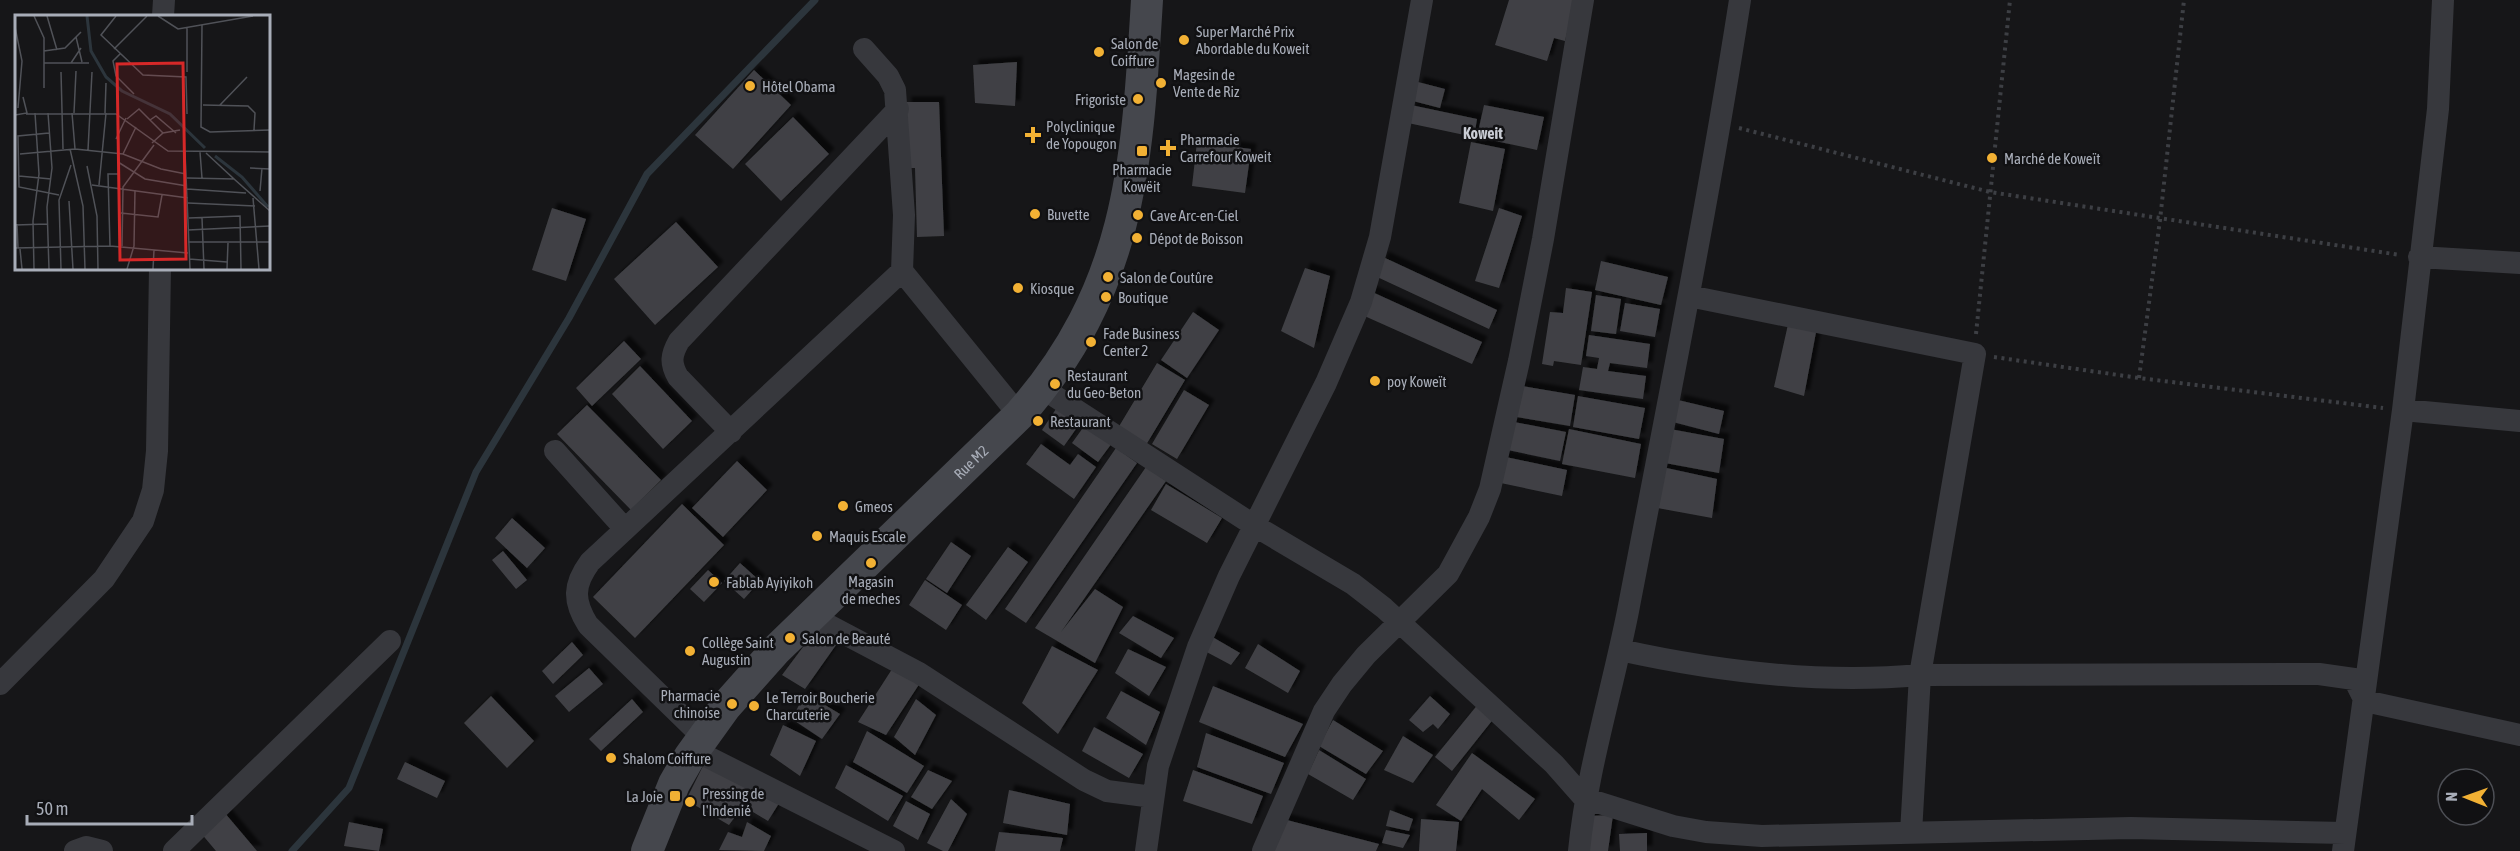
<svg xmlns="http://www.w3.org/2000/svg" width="2520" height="851" font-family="'Asap Condensed',sans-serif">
  <defs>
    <filter id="shadow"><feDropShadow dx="5.5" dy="-5.5" stdDeviation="1.5" flood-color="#0009"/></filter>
  </defs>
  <rect width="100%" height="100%" fill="#161618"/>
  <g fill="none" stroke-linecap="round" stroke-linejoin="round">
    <path stroke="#2c353c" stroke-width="7" d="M292,851L349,788L476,472L569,318L647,174L815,0"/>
  </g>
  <path fill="#404145" filter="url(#shadow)" d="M1509,0H1575L1565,41L1554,38L1547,61L1495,45Z
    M1017,62L1015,106L975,103L973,65Z
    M754,70L791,105L733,169L695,135Z
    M1418,82L1445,89L1440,108L1413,101Z
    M906,102H939L944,236L917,237L915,168H907Z
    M1411,105L1477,119L1474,137L1408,123Z
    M1484,105L1544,117L1537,150L1477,137Z
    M793,117L829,154L781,201L745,164Z
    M1197,142L1251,149L1245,193L1192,186Z
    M1471,142L1505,149L1493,211L1459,203Z
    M552,208L586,219L566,281L532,270Z
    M1499,208L1522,216L1499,288L1475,281Z
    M676,222L718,267L655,325L614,279Z
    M1383,257L1497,310L1489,329L1375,276Z
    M1601,261L1668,277L1661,305L1595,290Z
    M1305,268L1330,276L1314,348L1281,331Z
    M1566,288L1592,292L1581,365L1554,361L1553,366L1542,364L1550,312L1563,313Z
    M1370,291L1482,342L1472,364L1360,314Z
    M1596,295L1621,299L1616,334L1591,331Z
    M1625,303L1660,309L1655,337L1620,331Z
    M1193,312L1219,330L1187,378L1161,360Z
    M1789,320L1817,327L1804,396L1774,387Z
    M1589,335L1650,344L1647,368L1610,363L1608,371L1646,376L1643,399L1579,390L1583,367L1597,369L1599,358L1586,356Z
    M624,341L641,359L592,406L576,388Z
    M1157,363L1185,380L1146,445L1118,428Z
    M640,366L692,421L663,449L612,394Z
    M1516,385L1575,395L1570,426L1511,416Z
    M1184,390L1209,405L1177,459L1152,444Z
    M1578,396L1645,408L1639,439L1573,427Z
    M1678,400L1724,411L1719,434L1673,422Z
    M1060,403L1083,419L1064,446L1042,430Z
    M587,405L661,480L631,510L557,434Z
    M1509,421L1566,432L1560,461L1503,449Z
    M1085,425L1112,443L1098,462L1072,443Z
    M1569,429L1641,444L1635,478L1562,464Z
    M1670,429L1724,439L1719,473L1665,463Z
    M1041,444L1070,465L1078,454L1096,467L1074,499L1026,464Z
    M1116,448L1137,463L1026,623L1005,609Z
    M1501,456L1567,470L1562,496L1496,482Z
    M737,461L767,490L723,537L692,508Z
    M1146,467L1166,481L1061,632L1095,589L1123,607L1095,663L1035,628Z
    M1662,467L1717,479L1712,518L1652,507Z
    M1166,484L1222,518L1207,543L1151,510Z
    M682,504L724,545L635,638L593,597Z
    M512,518L545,548L527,568L495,538Z
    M951,542L971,556L947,593L926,579Z
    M1008,547L1028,562L986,620L966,605Z
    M503,551L527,580L516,589L492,560Z
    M740,563L760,581L744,599L724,581Z
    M708,570L722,583L704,602L690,589Z
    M925,580L962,605L946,630L909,605Z
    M1133,616L1174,638L1161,658L1119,633Z
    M818,627L841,638L805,689L782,675Z
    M1209,635L1240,653L1231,665L1201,649Z
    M572,642L583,655L553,684L542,671Z
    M1258,644L1300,671L1288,693L1245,668Z
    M1052,646L1098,670L1058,734L1022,703Z
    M1128,649L1166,667L1149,696L1115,673Z
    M894,666L920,683L886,735L858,722Z
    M589,668L603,684L569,712L555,696Z
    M1213,686L1303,724L1285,757L1199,722Z
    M1121,691L1160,712L1146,745L1106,718Z
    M805,693L840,714L822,739L792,719Z
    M491,696L534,741L507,768L464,723Z
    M1430,696L1450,714L1438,729L1433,724L1423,732L1409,720Z
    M632,699L643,712L601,751L589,739Z
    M916,699L936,715L915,755L894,737Z
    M1479,703L1495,717L1452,771L1435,757Z
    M1333,720L1383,751L1366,774L1319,746Z
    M783,725L816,741L800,776L770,755Z
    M1094,727L1143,754L1129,778L1082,751Z
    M867,731L924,766L907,793L853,762Z
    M1206,733L1284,763L1271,794L1197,767Z
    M1403,736L1433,755L1413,783L1384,770Z
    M1319,750L1366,779L1353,800L1308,774Z
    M1472,753L1535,799L1519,820L1482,789L1461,821L1436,805Z
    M405,762L445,781L437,798L397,779Z
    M705,762L781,800L768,821L743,806L729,825L686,800Z
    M846,765L903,796L888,821L835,788Z
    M928,770L952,781L932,809L911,797Z
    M1193,770L1263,796L1252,824L1183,801Z
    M1009,790L1070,804L1067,835L1003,823Z
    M951,799L967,814L948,851H943L927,843Z
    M906,801L930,814L918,840L893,826Z
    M1390,810L1413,819L1409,831L1386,826Z
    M224,812L257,851H216L200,832Z
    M1613,815L1608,851H1584L1587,816Z
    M1283,819L1379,844L1376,851H1273Z
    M1421,819L1459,822L1456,851H1419Z
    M349,822L383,829L379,851L344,846Z
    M747,822L771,836L764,851L719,850L728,832L742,837Z
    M1386,830L1410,835L1403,848L1382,843Z
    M999,832L1063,838L1060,851H995Z
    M1647,833V851H1620L1619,834Z"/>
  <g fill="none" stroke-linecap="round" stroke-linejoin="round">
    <path stroke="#3d3f44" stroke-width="4" stroke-dasharray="3 4.5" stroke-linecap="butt" d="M1739,128L1990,192L2400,255
      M1976,334L2010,0
      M1994,357L2139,378L2383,408
      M2139,378L2160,220L2184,0"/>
    <path stroke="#37383d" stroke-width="22" d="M163,16L164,0
      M2419,257L2520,263
      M902,271L1019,415
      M1689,296L1975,354L1920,675L1911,833
      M1042,388L1255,526L1353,584L1384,608L1554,764L1584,798L1673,826L1706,832L1762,836L2131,828L2344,833
      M2403,410L2520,421
      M731,432L678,377C670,363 671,355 679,341L898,109
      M555,451L624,528
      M811,616L919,673L1084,780L1107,791L1153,797
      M1620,650C1715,671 1823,684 1920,675L2319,674L2354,679L2365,701L2520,735
      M0,684L104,579L143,521L153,490L157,451L160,268
      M703,737L588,625C573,601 573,585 590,562L902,271L904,215L895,90L888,76L864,49
      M694,750L894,851
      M75,851L86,847L102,851
      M174,851L390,641
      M1146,851L1158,766L1198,647L1229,576L1326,383L1361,302L1380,237L1422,0
      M1263,851L1324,711L1342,684L1366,655L1448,574L1479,517L1490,489L1519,361L1543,239L1583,0
      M1579,851C1587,770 1612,692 1628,611C1667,408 1708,205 1740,0
      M2343,851L2403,410L2438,109L2443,0"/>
    <path stroke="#45474d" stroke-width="32" id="s1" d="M647,851L674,784L690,756L726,706L775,651L1019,415C1132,287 1137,162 1147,0"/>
  </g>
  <g fill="#f2b134" stroke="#111113" stroke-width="2">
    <circle cx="1184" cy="40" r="6"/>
    <circle cx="1099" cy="52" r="6"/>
    <circle cx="1161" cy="83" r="6"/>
    <circle cx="750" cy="86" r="6"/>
    <circle cx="1138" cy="99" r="6"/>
    <path d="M1030 126h6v6h6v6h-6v6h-6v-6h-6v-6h6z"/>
    <path d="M1165 139h6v6h6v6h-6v6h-6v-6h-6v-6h6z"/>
    <rect x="1136" y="145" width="12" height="12" rx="3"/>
    <circle cx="1992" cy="158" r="6"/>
    <circle cx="1035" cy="214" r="6"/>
    <circle cx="1138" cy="215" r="6"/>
    <circle cx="1137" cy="238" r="6"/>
    <circle cx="1108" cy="277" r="6"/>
    <circle cx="1018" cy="288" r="6"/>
    <circle cx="1106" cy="297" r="6"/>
    <circle cx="1091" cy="342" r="6"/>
    <circle cx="1375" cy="381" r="6"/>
    <circle cx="1055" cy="384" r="6"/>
    <circle cx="1038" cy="421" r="6"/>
    <circle cx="843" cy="506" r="6"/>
    <circle cx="817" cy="536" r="6"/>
    <circle cx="871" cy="563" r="6"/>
    <circle cx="714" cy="582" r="6"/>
    <circle cx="790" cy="638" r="6"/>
    <circle cx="690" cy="651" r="6"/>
    <circle cx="732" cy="704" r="6"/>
    <circle cx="754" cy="706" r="6"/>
    <circle cx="611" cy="758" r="6"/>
    <rect x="669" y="790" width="12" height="12" rx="3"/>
    <circle cx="690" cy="802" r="6"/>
  </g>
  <g text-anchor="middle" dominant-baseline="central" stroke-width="5" stroke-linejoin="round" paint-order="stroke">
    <g font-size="15" fill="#a8adb8" stroke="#111113" text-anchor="start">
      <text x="1196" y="31">Super Marché Prix<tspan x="1196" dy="17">Abordable du Koweit</tspan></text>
      <text x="1111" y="43">Salon de<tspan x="1111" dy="17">Coiffure</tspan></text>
      <text x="1173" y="74">Magesin de<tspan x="1173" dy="17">Vente de Riz</tspan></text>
      <text x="762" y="86">Hôtel Obama</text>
      <text x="1126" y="99" text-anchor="end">Frigoriste</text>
      <text x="1046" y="126">Polyclinique<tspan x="1046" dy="17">de Yopougon</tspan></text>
      <text x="1180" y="139">Pharmacie<tspan x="1180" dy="17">Carrefour Koweit</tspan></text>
      <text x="2004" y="158">Marché de Koweït</text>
      <text x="1142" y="169" text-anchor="middle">Pharmacie<tspan x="1142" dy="17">Kowëit</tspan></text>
      <text x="1047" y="214">Buvette</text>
      <text x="1150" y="215">Cave Arc-en-Ciel</text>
      <text x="1149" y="238">Dépot de Boisson</text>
      <text x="1120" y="277">Salon de Coutûre</text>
      <text x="1030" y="288">Kiosque</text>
      <text x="1118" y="297">Boutique</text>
      <text x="1103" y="333">Fade Business<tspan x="1103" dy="17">Center 2</tspan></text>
      <text x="1067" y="375">Restaurant<tspan x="1067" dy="17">du Geo-Beton</tspan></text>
      <text x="1387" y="381">poy Koweït</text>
      <text x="1050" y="421">Restaurant</text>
      <text x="855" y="506">Gmeos</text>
      <text x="829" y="536">Maquis Escale</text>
      <text x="871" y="581" text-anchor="middle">Magasin<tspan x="871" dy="17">de meches</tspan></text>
      <text x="726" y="582">Fablab Ayiyikoh</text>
      <text x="802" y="638">Salon de Beauté</text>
      <text x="702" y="642">Collège Saint<tspan x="702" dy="17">Augustin</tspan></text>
      <text x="720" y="695" text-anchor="end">Pharmacie<tspan x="720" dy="17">chinoise</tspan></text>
      <text x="766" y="697">Le Terroir Boucherie<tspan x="766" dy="17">Charcuterie</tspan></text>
      <text x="623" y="758">Shalom Coiffure</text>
      <text x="702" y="793">Pressing de<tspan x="702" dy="17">l'Indenié</tspan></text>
      <text x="663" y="796" text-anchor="end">La Joie</text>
    </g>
    <g font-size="15" fill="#a8adb8" stroke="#111113">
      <text stroke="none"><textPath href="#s1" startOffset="512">Rue M2</textPath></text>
    </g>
    <g font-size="16" font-weight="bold" fill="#c9ccd4" stroke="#111113">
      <text x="1483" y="133">Koweit</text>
    </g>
  </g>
  <g transform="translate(15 15)">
    <rect width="255" height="255" fill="#161618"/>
    <path fill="none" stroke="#2c353c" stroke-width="3" d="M72,1L76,36L91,62L107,76L155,99L190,133M200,141L227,162L253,192"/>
    <path fill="none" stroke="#505258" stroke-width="1.5" d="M19,1L29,23V73M32,1L42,35M101,1L86,20L128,60L171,62L172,99M143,1L163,14L238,1M187,10L186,112L195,117L255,115M0,12L7,46L3,93M172,13V57M61,22L67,47M99,34L132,1M29,36L50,33L66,17M105,39L98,46L101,61L119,79M29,48H74M56,48L66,33M46,57L48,134M188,90L233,91L240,98L239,115M205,90L232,62M33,98L37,153L32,192L34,254M57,98L60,134M59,98L61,56M90,98L91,68M11,99H101L153,136L255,137M0,100L12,98L8,82M112,104L124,94L148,118M135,105L141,101L161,118M34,118L3,121L4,172L44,180M101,124L111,103M137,128L148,118L165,115M55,134L68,191L70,254M73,135L77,57M170,137L175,254M185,137L187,163M5,139L60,134L108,139L146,154L171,159M108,139L121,112M103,147L130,164L172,171M72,151L82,201L83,254M235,153L255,154M4,161L36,164M172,163L219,164L191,138M219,164L255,196M77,170L173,183M84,170L91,98M172,174L231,178M245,176L247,153M238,183L244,254M54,186L58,254M173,188L240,191M106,198L143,202L147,180M174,203L225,201L226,254M187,203L189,254M2,209L3,233M0,210L32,209M173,215L255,211M173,227H255M95,231L93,159H103M107,231L108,172L139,130M0,233L95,231L173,238M5,234L7,254M174,244L212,247M19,254L18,206L24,159L20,98M46,254L44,185L56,150M112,254L119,231L120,175M138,254L139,235M212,254L213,228"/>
    <path fill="#d62828" fill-opacity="0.15" stroke="#d62828" stroke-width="3" d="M168,48L171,244L105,245L102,49Z"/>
    <rect width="255" height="255" fill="none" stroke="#a8adb8" stroke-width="3"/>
  </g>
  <g transform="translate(2466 797) rotate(271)"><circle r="28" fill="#111113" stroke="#4d4f55" stroke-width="1.5"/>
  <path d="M0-4.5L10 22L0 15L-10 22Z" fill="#f2b134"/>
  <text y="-9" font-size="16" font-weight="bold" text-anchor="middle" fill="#a8adb8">N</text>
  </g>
  <path d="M27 815v9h165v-9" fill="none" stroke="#a8adb8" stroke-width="3"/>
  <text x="36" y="815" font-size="18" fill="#a8adb8" stroke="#111113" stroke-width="4.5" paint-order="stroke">50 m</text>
</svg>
